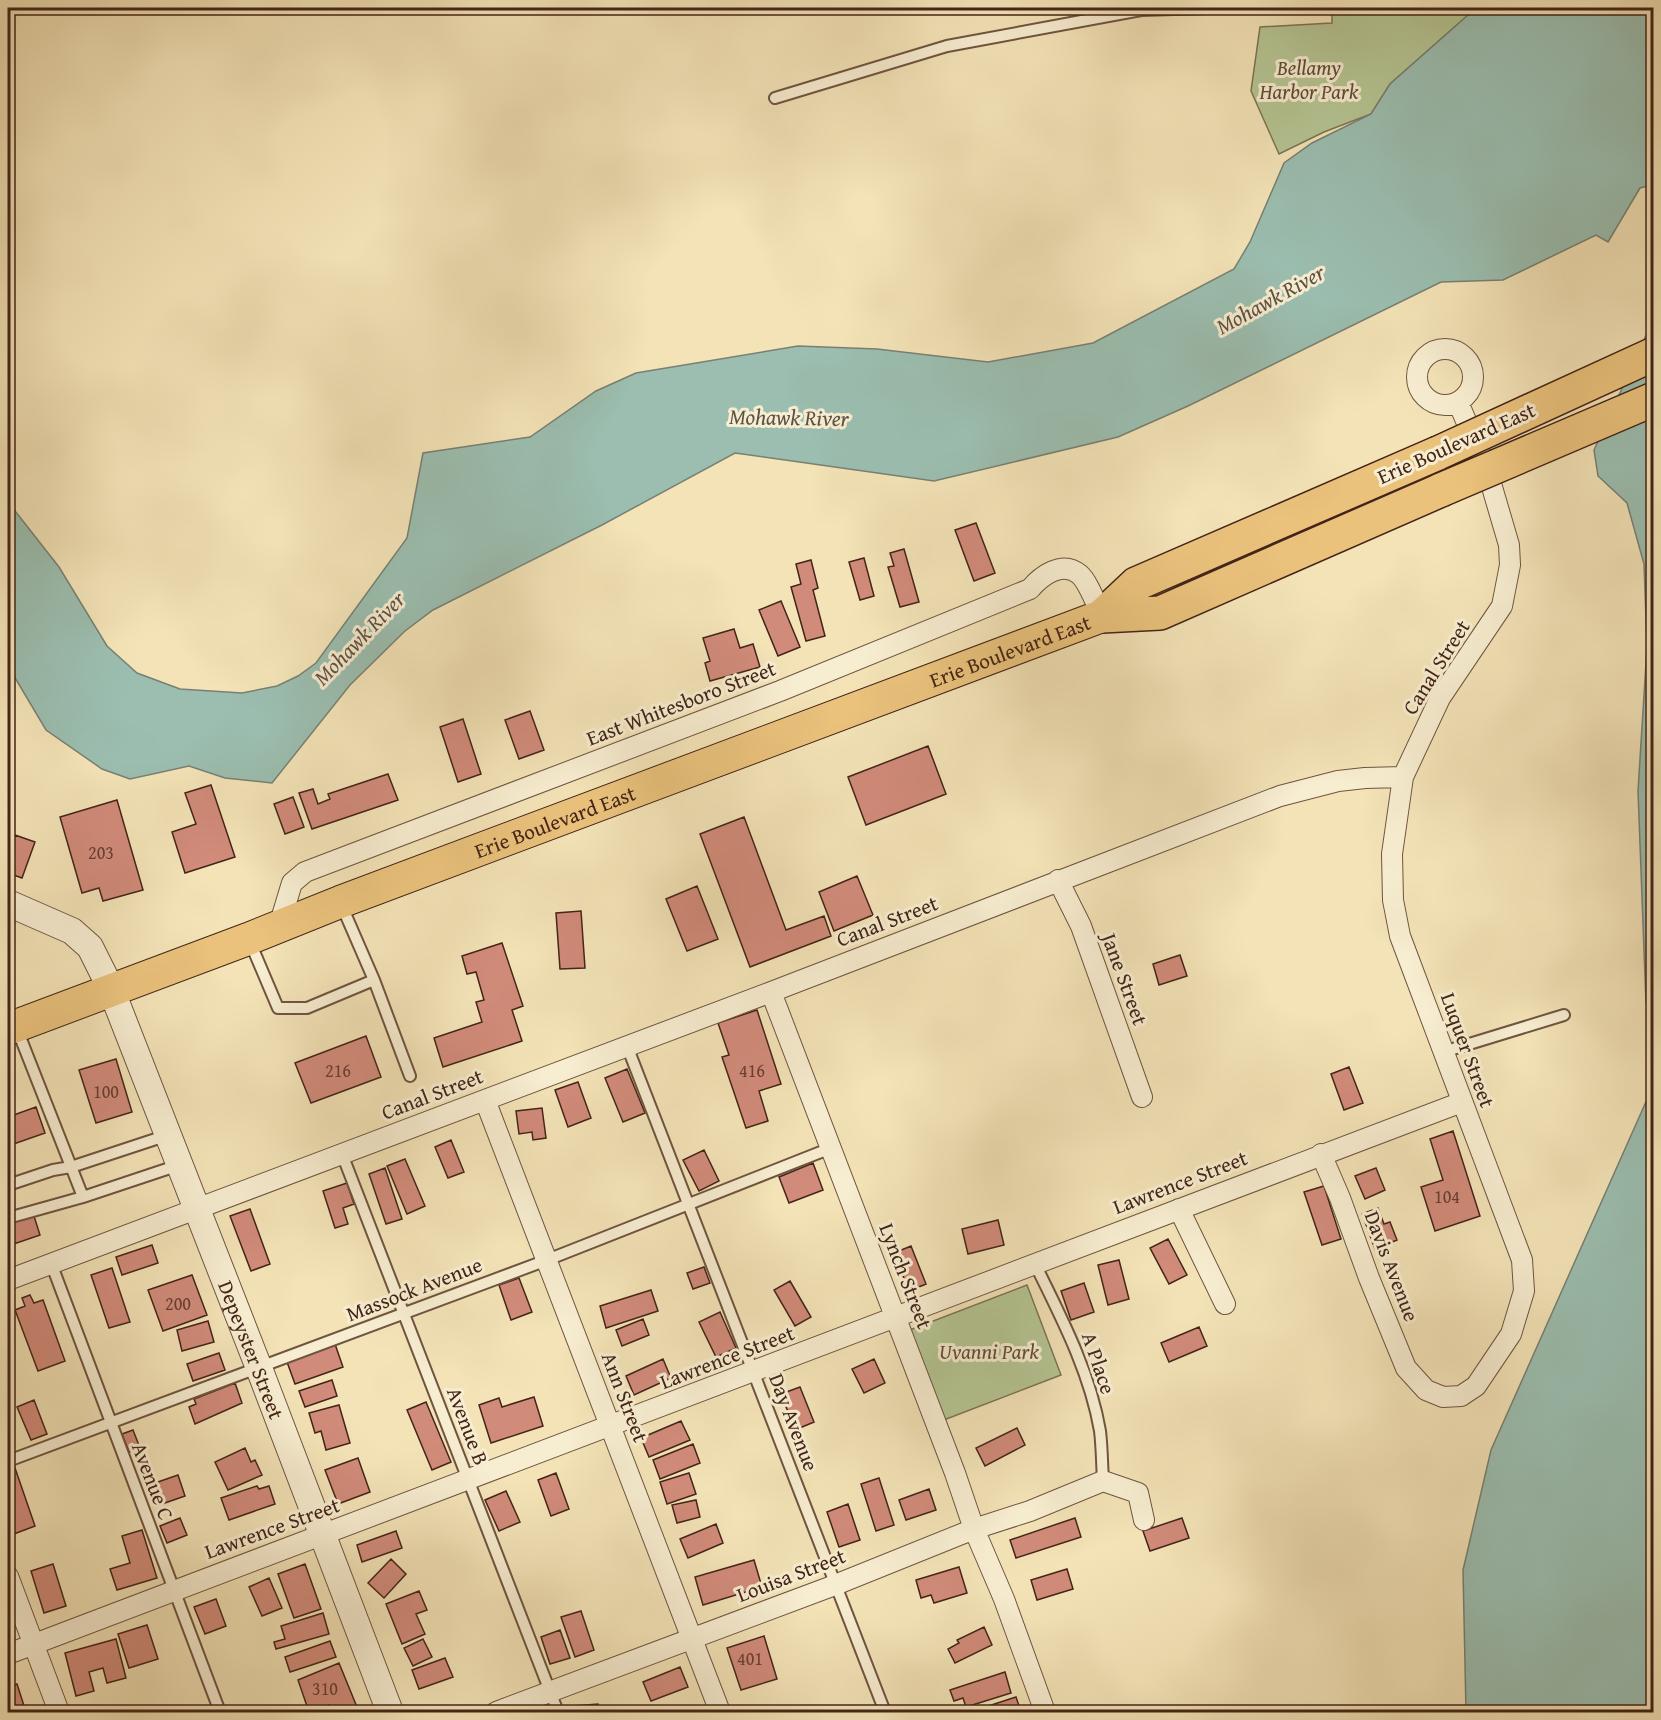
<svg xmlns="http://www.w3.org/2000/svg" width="1661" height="1720" font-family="'Gentium Book Plus',serif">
  <rect width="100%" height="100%" fill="#f3e3b7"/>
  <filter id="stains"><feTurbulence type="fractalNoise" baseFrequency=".00333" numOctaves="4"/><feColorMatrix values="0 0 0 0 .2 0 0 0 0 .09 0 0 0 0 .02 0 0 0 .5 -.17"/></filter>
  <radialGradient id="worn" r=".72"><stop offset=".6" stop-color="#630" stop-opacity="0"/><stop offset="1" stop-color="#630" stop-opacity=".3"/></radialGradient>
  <path fill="#b5c593" stroke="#7c7456" stroke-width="1.5" d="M1332,8H1476L1390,84L1371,114L1324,132L1279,154L1251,91L1260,27L1332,23Z
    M1027,1285L1061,1375L936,1423L902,1333Z"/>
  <path fill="#9bbeb0" stroke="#788073" stroke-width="1.5" d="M1476,8H1653V185L1640,188L1608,242L1596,235L1503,280L1441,282L1188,406L1118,437L934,481L735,453L602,525L433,610L405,631L350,685L272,783L225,778L189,766L130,779L102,769L46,730L8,666V502L59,567L107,646L137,673L180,689L242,693L277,686L298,676L316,663L407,538L423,453L530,437L596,391L636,373L798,346L877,349L988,362L1093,343L1234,269L1250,242L1284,163L1312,143L1371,114L1390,84Z
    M1653,320V1018L1646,1003L1638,791L1647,647L1644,564L1627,503L1598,476L1594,450Z
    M1653,1086V1712H1466L1463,1570L1491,1450Z"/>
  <path fill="#d18b7a" stroke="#432418" stroke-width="1.5" d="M976,523L995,573L974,581L955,530Z
    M904,549L919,602L900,607L888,567L894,566L890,553Z
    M864,558L874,596L860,600L849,562Z
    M811,560L818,588L813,590L825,636L806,641L791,587L801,584L796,564Z
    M781,601L800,647L778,656L759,610Z
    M734,629L740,648L753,644L760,667L710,681L705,663L710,661L703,638Z
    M530,711L544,750L519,759L505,720Z
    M463,719L481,774L458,782L440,727Z
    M928,746L946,794L866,825L848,777Z
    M388,774L398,800L312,829L299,793L313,789L318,804L330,799L328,794Z
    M211,785L235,857L185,873L172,832L196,824L185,793Z
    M293,797L304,827L285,834L274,804Z
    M117,800L143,890L103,901L99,888L82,893L60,817Z
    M744,817L786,930L824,916L831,936L750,967L700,834Z
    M15,835L35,842L22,878L8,873V857Z
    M857,876L873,915L834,931L819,892Z
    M697,886L718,939L687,951L666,899Z
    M581,911L585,968L560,969L556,913Z
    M502,943L523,1006L512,1010L522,1041L443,1067L434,1038L482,1022L476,1002L484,1000L476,972L467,974L462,956Z
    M1180,955L1187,976L1159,985L1153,964Z
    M757,1010L781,1084L759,1091L768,1121L746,1128L722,1057L729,1055L718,1023Z
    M366,1036L381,1077L311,1103L295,1063Z
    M116,1059L132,1112L96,1123L79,1070Z
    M1349,1067L1363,1103L1344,1110L1331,1074Z
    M627,1069L645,1113L623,1122L605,1078Z
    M578,1082L591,1118L568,1127L555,1090Z
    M36,1107L45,1133L8,1146V1117Z
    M542,1108L546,1138L533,1140L532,1132L519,1134L516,1111Z
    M1453,1131L1480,1216L1435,1231L1421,1187L1443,1180L1430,1139Z
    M451,1140L464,1172L448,1178L435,1147Z
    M704,1150L719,1181L699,1191L683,1160Z
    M405,1159L425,1206L407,1214L387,1166Z
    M813,1163L823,1190L789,1203L779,1177Z
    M385,1168L402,1219L386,1224L369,1174Z
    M1376,1168L1385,1190L1365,1199L1355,1176Z
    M347,1183L354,1204L343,1208L348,1224L335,1228L323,1191Z
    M1324,1186L1341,1239L1322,1245L1304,1192Z
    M1378,1208L1384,1224L1390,1222L1397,1240L1375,1249L1362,1214Z
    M250,1209L270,1264L251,1271L230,1216Z
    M33,1213L40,1235L8,1246V1222Z
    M998,1220L1004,1245L968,1254L962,1229Z
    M1168,1239L1187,1275L1169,1284L1150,1248Z
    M152,1245L158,1263L122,1275L116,1257Z
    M911,1246L926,1284L909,1291L894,1253Z
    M1119,1260L1129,1299L1108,1305L1098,1265Z
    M704,1267L710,1283L693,1289L687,1273Z
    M112,1268L130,1322L109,1328L91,1275Z
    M192,1275L207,1315L163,1331L148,1290Z
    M519,1278L532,1312L511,1320L499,1285Z
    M790,1281L811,1317L795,1326L774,1290Z
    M1084,1283L1094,1312L1071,1320L1061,1291Z
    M651,1290L658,1311L606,1328L600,1306Z
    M30,1295L34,1303L43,1300L65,1361L38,1371L15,1310L25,1306L22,1298Z
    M720,1312L736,1348L716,1357L699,1322Z
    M643,1319L649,1335L622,1346L616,1330Z
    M208,1321L214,1342L182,1351L177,1330Z
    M8,1322L14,1341L8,1343Z
    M1199,1327L1207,1346L1169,1362L1161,1343Z
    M335,1344L343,1367L295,1384L287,1362Z
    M219,1353L225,1370L193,1381L187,1364Z
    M663,1359L671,1378L634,1395L626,1376Z
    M874,1359L885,1383L864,1393L852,1369Z
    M332,1380L337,1396L305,1407L299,1391Z
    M235,1383L242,1403L195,1424L189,1407L196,1404L194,1399Z
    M800,1387L814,1422L795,1430L781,1394Z
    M534,1397L543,1426L491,1443L479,1405L499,1398L502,1407Z
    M34,1400L47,1434L31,1440L17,1407Z
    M426,1402L451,1462L432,1470L407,1410Z
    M339,1405L350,1443L326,1450L321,1431L315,1433L309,1413Z
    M681,1421L690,1440L649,1457L641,1438Z
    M1017,1428L1025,1445L985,1466L976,1448Z
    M133,1430L140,1448L129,1452L122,1434Z
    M693,1444L700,1463L660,1479L653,1460Z
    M245,1448L251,1462L255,1460L262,1475L228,1490L215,1462Z
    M358,1458L370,1492L338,1504L325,1470Z
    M15,1468L35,1526L14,1534L8,1516V1471Z
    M556,1473L569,1509L551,1516L538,1480Z
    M689,1473L696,1494L667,1504L660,1482Z
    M178,1475L185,1496L162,1504L155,1483Z
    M879,1478L894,1525L876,1531L861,1484Z
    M257,1486L259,1489L269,1486L275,1504L229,1520L221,1498Z
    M929,1489L936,1510L906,1520L899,1500Z
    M506,1491L520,1522L499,1531L485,1500Z
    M696,1500L700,1517L677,1523L672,1505Z
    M848,1504L860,1540L839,1547L827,1512Z
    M180,1518L187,1535L167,1543L160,1526Z
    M1075,1518L1081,1537L1016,1558L1010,1540Z
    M1182,1518L1189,1538L1150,1551L1143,1531Z
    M716,1524L723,1543L688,1558L680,1539Z
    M142,1530L157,1578L117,1590L110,1569L130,1563L122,1536Z
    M396,1531L402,1548L362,1562L357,1545Z
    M391,1559L406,1574L384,1598L368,1583Z
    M754,1560L762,1587L703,1605L695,1577Z
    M53,1564L66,1606L44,1613L31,1571Z
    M305,1564L321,1609L294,1618L278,1574Z
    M959,1567L967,1593L934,1603L931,1595L921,1598L916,1580Z
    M1067,1569L1073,1589L1037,1600L1031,1580Z
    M269,1578L282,1608L262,1616L249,1587Z
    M419,1591L427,1610L416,1614L425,1634L402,1644L386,1604Z
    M216,1599L226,1626L205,1634L194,1607Z
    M581,1611L594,1650L575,1657L561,1617Z
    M323,1613L329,1634L276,1649L274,1642L285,1639L281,1626Z
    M147,1625L158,1659L129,1668L118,1634Z
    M984,1627L992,1645L955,1663L948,1649L959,1643L957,1640Z
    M560,1630L570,1658L550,1664L541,1637Z
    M764,1636L777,1679L741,1690L727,1648Z
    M116,1639L126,1678L107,1683L103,1668L89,1672L94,1691L76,1696L65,1653Z
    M423,1639L432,1657L413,1666L404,1648Z
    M330,1641L336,1657L290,1672L285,1657Z
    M445,1658L453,1677L419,1689L412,1670Z
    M339,1663L359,1712H332L329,1705L309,1712L298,1680Z
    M680,1667L688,1687L651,1701L643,1682Z
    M1005,1672L1011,1693L966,1707L963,1698L954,1701L950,1690Z
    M17,1684L26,1712H8V1687Z
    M1016,1697L1021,1712H970Z
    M598,1704L599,1712H575L574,1706Z"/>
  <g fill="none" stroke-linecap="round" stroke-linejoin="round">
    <defs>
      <path id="service" d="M775,98L947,46L1141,10L1207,8
        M341,904L374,980L410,1076
        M250,942L278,1008H307L374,980
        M17,1029L83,1197L179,1165
        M627,1046L885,1712
        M1443,1052L1564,1015
        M342,1154L558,1712
        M8,1185L53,1170L71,1167L168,1135
        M8,1218L83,1197
        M51,1263L220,1712
        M1035,1264C1061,1317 1090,1372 1100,1431C1102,1447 1102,1465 1103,1481
        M8,1461L547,1260L831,1148"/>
      <path id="minor" d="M1417 377a28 28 0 1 1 56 0a28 28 0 1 1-56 0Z
        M1058,880L1081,926L1142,1097
        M279,926L292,883L305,872L780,691L1030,589C1041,576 1062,560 1079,574C1088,581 1097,606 1102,616
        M771,992L955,1473L974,1529L1004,1599L1045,1712
        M485,1100L720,1712
        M1321,1154L1340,1198L1369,1278L1406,1368L1426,1390L1443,1397L1461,1396L1476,1386L1511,1334L1524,1291L1522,1260L1400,936L1393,900L1392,854L1403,777
        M1179,1209L1225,1304
        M8,1280L771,992L1280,796L1338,781L1365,778L1403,777L1440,698L1502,606L1510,565L1509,545L1487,470L1458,402
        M8,1576L59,1712
        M8,1654L1462,1102
        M496,1712L835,1585L974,1529L1030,1511L1103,1481L1138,1493L1144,1520"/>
      <g id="tertiary">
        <path id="s1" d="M8,903L72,931L90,947L111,989L259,1368L390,1712"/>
      </g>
      <g id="primary">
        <path id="s2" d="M8,1029L248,939L340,902L1102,616"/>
      </g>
      <path id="trunk" d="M1102,616L1136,584L1438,453
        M1102,616L1160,613L1441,490"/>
    </defs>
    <use href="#service" stroke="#6f5440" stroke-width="14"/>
    <use href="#minor" stroke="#6f5440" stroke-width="22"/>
    <use href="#tertiary" stroke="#6f5440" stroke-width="28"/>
    <use href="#primary" stroke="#432418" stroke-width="34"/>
    <use href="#trunk" stroke="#432418" stroke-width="36"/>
    <use href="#service" stroke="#f7edd0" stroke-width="10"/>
    <use href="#minor" stroke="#f7edd0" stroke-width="20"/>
    <use href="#tertiary" stroke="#f7edd0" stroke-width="26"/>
    <use href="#primary" stroke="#eac27c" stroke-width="32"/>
    <use href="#trunk" stroke="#eac27c" stroke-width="33"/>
    <defs>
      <path id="trunk-bridge" d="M1438,453L1654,354
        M1441,490L1654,399"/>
    </defs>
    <use href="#trunk-bridge" stroke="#432418" stroke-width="36" stroke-linecap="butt"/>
    <use href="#trunk-bridge" stroke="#eac27c" stroke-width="33"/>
  </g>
  <g text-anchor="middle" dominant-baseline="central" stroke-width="6" stroke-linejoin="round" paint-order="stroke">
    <g font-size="18" fill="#663e30">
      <text x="101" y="852">203</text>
      <text x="338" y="1070">216</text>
      <text x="752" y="1070">416</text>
      <text x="106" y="1091">100</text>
      <text x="1447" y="1196">104</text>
      <text x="178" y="1303">200</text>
      <text x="750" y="1658">401</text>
      <text x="325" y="1688">310</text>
    </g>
    <g font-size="21" font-style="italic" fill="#604c37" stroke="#f7edd0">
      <text x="1309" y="67">Bellamy<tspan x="1309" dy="24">Harbor Park</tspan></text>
      <text x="989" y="1351">Uvanni Park</text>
    </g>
    <g font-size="21" fill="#432418" stroke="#f7edd0">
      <text transform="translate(1456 443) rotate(-24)">Erie Boulevard East</text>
      <text stroke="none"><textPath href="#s2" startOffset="1071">Erie Boulevard East</textPath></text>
      <text transform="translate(1436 667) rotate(-58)">Canal Street</text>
      <text transform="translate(681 703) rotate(-21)">East Whitesboro Street</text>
      <text stroke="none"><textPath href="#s2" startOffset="585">Erie Boulevard East</textPath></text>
      <text transform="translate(887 921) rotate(-21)">Canal Street</text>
      <text transform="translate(1125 979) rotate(70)">Jane Street</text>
      <text transform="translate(1468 1050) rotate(70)">Luquer Street</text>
      <text transform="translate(432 1094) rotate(-21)">Canal Street</text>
      <text transform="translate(1180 1182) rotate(-21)">Lawrence Street</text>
      <text transform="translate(1392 1266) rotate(69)">Davis Avenue</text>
      <text transform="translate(906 1276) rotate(69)">Lynch Street</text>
      <text transform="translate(414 1289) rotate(-21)">Massock Avenue</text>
      <text stroke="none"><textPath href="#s1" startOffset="528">Depeyster Street</textPath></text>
      <text transform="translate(727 1357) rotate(-21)">Lawrence Street</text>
      <text transform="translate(1099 1363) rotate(71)">A Place</text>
      <text transform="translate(625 1397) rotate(69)">Ann Street</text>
      <text transform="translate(794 1422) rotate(69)">Day Avenue</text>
      <text transform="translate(468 1426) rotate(69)">Avenue B</text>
      <text transform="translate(153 1481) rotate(69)">Avenue C</text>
      <text transform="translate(272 1528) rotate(-20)">Lawrence Street</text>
      <text transform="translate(791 1575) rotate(-21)">Louisa Street</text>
    </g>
    <g font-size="22" font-style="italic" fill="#5d5246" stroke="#f7edd0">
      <text transform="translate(1270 299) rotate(-29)">Mohawk River</text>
      <text transform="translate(789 417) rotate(1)">Mohawk River</text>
      <text transform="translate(359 638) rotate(-46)">Mohawk River</text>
    </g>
  </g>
  <rect width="1661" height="1720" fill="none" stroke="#f3e3b7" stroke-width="30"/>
  <rect x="9" y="9" width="1643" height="1702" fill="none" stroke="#432418" stroke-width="3"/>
  <rect x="15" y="15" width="1631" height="1690" fill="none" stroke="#432418" stroke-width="1.5"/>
  <rect width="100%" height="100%" filter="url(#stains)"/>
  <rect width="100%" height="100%" fill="url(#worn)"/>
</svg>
